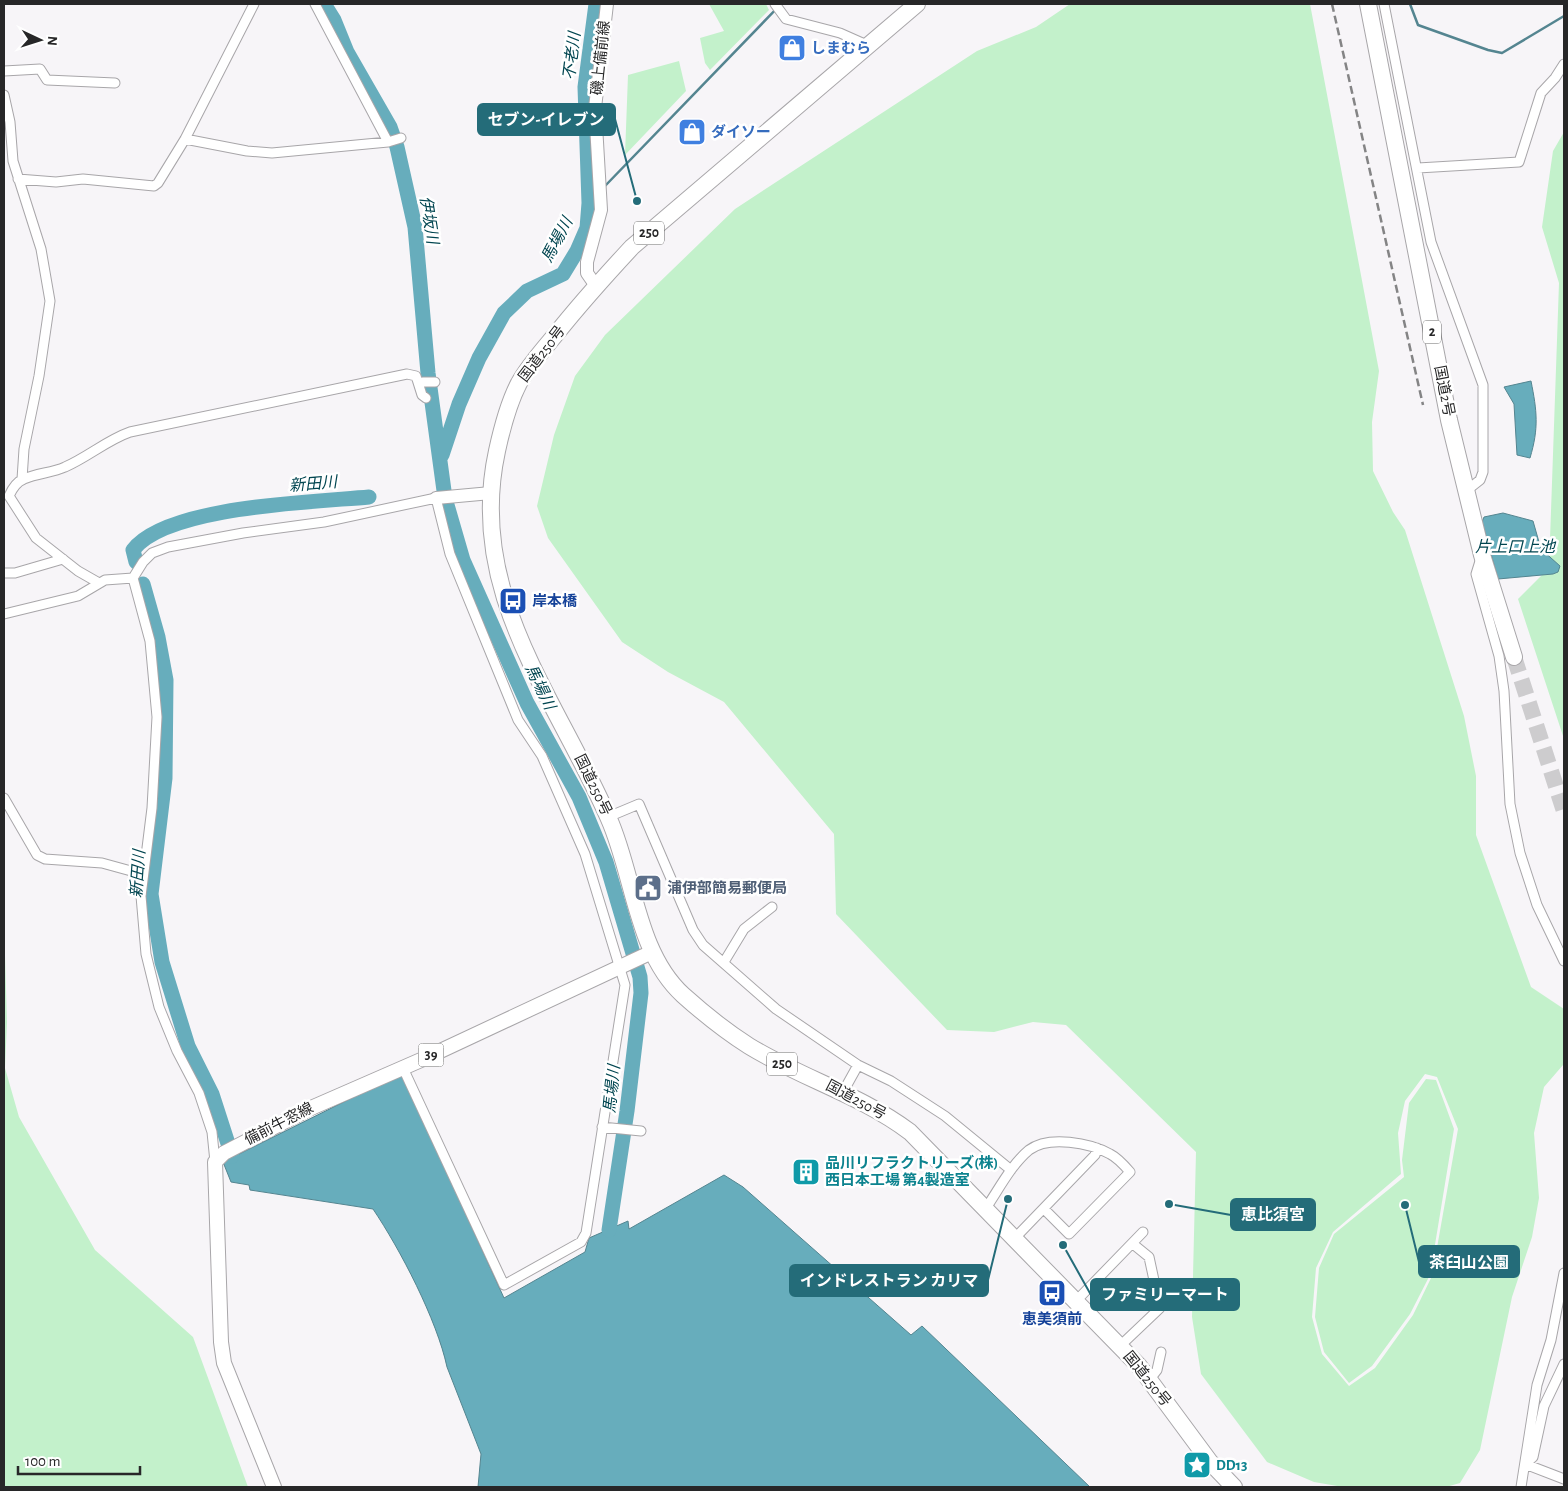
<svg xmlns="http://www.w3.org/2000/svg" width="1568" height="1491" font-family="'Alegreya Sans','Noto Sans JP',sans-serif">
  <rect width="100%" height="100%" fill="#f7f5f8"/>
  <path fill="#c3f1cb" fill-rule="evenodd" d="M709,4H766L769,10L710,70L705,63L700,38L724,31Z
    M1070,4H1310L1379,371L1372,422L1373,471L1393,512L1405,530L1464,716L1476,776V835L1531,987L1564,1009L1563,1065L1544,1087L1534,1133L1539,1198L1532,1237L1512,1297L1480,1450L1460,1483L1446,1487H1343L1314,1482L1267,1462L1201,1374L1192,1317L1196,1152L1066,1025L1033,1022L994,1032L947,1030L836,914L834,834L724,702L668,672L622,642L548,538L537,506L554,435L575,376L605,335L735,209L977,51L1036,27ZM1425,1074L1437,1077L1458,1129L1432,1276L1413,1315L1375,1368L1349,1386L1322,1354L1312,1317L1316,1268L1333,1232L1401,1174L1398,1133L1405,1101Z
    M679,61L686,91L625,155L628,75Z
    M1564,132V739L1518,599L1549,568L1559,283L1542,227L1553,151Z
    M4,922L7,1022L5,1068L19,1117L95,1250L193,1337L248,1487H4Z
    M1426,1079L1436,1080L1454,1129L1430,1275L1410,1314L1372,1366L1349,1383L1324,1352L1315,1317L1319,1268L1334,1234L1404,1177L1402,1160L1409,1103Z"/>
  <path fill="#67adbc" stroke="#548590" d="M1531,381C1537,411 1539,428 1530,458L1517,455L1514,404L1504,387Z
    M1503,513L1533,521L1541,549L1560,566L1558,572L1553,574L1498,579L1482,522L1484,517Z
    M402,1073L504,1298L585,1252L589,1238L628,1221L629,1229L724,1175L743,1187L911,1335L922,1326L1090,1487H478L481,1454L447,1367C437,1320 400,1249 373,1209L250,1190L249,1185L231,1182L223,1162Z"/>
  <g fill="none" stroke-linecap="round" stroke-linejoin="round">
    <path stroke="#548590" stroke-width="2.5" d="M1410,4L1418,25L1488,50L1502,53L1564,16
      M605,186L781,4
      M589,203L596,195"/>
    <path stroke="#67adbc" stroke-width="15" d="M324,4L334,20L347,52L390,127L397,147L415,227L428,373L445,498L463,560L527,703L579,797L606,862L640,977L641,993L627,1111L609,1230
      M442,455L459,404L479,358L504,313L527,291L563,274L577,251L587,228L589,203L585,87L596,4
      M136,562L133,550C166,506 314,502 369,497
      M143,584L158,637L166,680L165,778L151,894L162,962L188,1046L212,1094L232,1156"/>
    <path stroke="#cdccce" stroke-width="16" stroke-dasharray="16 8" stroke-linecap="butt" d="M1514,657L1564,811"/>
    <defs>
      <path id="street" d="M315,4L388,142
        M775,4L786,19L840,33L867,45
        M1384,4L1431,242L1483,385V472L1480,480L1466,491
        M4,71L40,69L47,80L115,83
        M4,95L10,122L13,161L41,249L50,301L39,376L24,449L22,479
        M185,139L247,151L272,153L388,142L401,138
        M1418,168L1519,162L1541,93L1555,78L1564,64
        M18,179L56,182L83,179L154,186L158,183L185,139L254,4
        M423,382H435
        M1481,558L1476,574L1499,656L1504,691L1510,804L1520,853L1537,905L1564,961
        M4,573H15L63,559
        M99,583L78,571L36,538L9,496C12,489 16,482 24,479C37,473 52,473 65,467C88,457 107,440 130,432L407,374L416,376L422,395L426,398
        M4,614L78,596L105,580L133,578
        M4,798L37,855L45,859L102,863L142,874
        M608,817L639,804L693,930L703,945L776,1009L858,1065L891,1081L945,1116L1011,1170
        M724,962L744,929L772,907
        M843,1092L858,1065
        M602,1127L641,1131
        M215,1162L212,1132L199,1093L177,1051L159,1007L146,954L141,896L152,808L157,717L150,641L133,578L143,562L152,553L168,547L243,533L324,522L436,498L450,554L518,720L542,756L585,854L625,985L586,1233L581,1242L504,1285L403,1068
        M986,1208C999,1189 1011,1165 1029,1150C1049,1135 1090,1143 1110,1154C1118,1158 1124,1165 1130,1172L1069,1234L1044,1209
        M1015,1238L1095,1155L1097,1148
        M1077,1300L1143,1232
        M1120,1346L1160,1308L1149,1257L1133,1244
        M1564,1364L1544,1406L1533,1457L1525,1464L1564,1479
        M1150,1379L1157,1370L1161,1352
        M1521,1487L1537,1385L1551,1340L1564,1273"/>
      <path id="secondary" d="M596,286L587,273V262L601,210L595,108L607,4
        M436,498L491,493"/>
      <path id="primary" d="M274,1487L224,1363L221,1342L215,1162L224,1153L311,1108L421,1060L652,952"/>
      <path id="highway" d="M917,4L632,247C606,275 580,304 556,334C543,350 529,365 519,383C508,404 502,428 497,451C466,593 556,697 609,819C634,875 636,952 683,995C703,1013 727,1032 749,1046C801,1078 861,1095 910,1132L1139,1366L1210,1462L1234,1487
        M1368,4L1449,420L1482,555L1514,657"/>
    </defs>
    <use href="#street" stroke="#a8a6a9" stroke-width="11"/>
    <use href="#secondary" stroke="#a8a6a9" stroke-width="14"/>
    <use href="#primary" stroke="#a8a6a9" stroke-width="16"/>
    <use href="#highway" stroke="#a8a6a9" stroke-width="18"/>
    <use href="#street" stroke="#fff" stroke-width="9"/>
    <use href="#secondary" stroke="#fff" stroke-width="12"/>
    <use href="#primary" stroke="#fff" stroke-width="14"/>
    <use href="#highway" stroke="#fff" stroke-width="16"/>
    <path stroke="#848485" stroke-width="2.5" stroke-dasharray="8 4" stroke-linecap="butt" d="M1332,4L1423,405
      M1192,1458L1203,1473"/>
  </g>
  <defs>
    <symbol id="shop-square" viewBox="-11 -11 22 22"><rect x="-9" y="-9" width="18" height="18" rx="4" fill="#3f7fe0" stroke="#fff"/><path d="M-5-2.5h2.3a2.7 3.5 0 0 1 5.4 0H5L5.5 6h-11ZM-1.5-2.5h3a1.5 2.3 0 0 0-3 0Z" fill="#fff"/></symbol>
    <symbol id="bus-square" viewBox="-11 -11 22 22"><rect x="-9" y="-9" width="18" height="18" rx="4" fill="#1a4fb4" stroke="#fff"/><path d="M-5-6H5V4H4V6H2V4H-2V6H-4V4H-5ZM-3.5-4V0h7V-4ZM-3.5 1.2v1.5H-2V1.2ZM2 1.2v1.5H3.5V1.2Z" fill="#fff"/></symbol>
    <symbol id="civic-square" viewBox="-11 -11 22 22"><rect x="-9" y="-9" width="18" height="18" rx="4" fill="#5c6f8a" stroke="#fff"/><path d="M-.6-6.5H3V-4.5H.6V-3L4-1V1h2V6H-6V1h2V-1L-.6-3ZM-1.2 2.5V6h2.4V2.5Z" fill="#fff"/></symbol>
    <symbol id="building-square" viewBox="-11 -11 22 22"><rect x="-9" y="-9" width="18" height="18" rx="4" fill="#0f9aa8" stroke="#fff"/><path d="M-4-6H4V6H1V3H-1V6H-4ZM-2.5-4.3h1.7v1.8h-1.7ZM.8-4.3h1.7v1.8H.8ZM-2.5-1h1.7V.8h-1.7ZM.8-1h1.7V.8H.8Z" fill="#fff"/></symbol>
    <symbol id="sight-square" viewBox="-11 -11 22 22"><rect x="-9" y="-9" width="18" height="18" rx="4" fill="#0f9aa8" stroke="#fff"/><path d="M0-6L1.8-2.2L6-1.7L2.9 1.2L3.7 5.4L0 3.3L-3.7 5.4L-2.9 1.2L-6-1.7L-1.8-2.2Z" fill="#fff"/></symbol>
  </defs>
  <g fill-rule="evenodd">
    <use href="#shop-square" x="776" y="32" width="32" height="32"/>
    <use href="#shop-square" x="676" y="116" width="32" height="32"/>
    <use href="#bus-square" x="497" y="585" width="32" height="32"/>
    <use href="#civic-square" x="632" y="872" width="32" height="32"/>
    <use href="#building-square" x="790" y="1156" width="32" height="32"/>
    <use href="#bus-square" x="1036" y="1277" width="32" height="32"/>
    <use href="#sight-square" x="1181" y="1449" width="32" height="32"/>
  </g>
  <g text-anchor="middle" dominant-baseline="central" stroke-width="5" stroke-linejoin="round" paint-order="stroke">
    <g fill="#fff" stroke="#686868" stroke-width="1">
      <rect x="634" y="221.5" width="30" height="23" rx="4"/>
      <rect x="1423" y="320.5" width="18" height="23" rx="4"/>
      <rect x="418.5" y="1043.5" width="25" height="23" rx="4"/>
      <rect x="767" y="1052.5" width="30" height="23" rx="4"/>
    </g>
    <g font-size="14" font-weight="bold" fill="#272728">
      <text x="649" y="233">250</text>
      <text x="1432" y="332">2</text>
      <text x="431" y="1055">39</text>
      <text x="782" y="1064">250</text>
    </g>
    <g font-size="15" font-weight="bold" fill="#366cbe" stroke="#fff" text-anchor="start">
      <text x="811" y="48">しまむら</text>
      <text x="711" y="132">ダイソー</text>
    </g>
    <g font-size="15" fill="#272728" stroke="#fff">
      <text transform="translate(601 58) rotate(-84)">磯上備前線</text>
      <text transform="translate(542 354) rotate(-53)">国道250号</text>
      <text transform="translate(1444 391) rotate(79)">国道2号</text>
      <text transform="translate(593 785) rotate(64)">国道250号</text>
      <text transform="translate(856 1100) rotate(28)">国道250号</text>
      <text transform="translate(279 1124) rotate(-27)">備前牛窓線</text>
      <text transform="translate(1147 1379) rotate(51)">国道250号</text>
    </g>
    <g font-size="15" font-weight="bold" fill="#164399" stroke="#fff" text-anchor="start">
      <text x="532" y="601">岸本橋</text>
      <text x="1052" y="1319" text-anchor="middle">恵美須前</text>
    </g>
    <g font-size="15" font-weight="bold" fill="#4e5e75" stroke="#fff" text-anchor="start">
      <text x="667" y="888">浦伊部簡易郵便局</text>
    </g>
    <g font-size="15" font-weight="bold" fill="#0d838f" stroke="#fff" text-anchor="start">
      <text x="825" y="1163">品川リフラクトリーズ(株)<tspan x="825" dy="17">西日本工場 第4製造室</tspan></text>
      <text x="1216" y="1465">DD13</text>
    </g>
    <g font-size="16" font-style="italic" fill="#014550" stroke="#fff">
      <text transform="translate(572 56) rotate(-83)">不老川</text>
      <text transform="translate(429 220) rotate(81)">伊坂川</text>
      <text transform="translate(557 240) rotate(-62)">馬場川</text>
      <text transform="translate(313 484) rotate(-5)">新田川</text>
      <text x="1515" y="547">片上口上池</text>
      <text transform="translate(540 687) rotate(64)">馬場川</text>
      <text transform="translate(138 874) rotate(-86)">新田川</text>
      <text transform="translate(612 1089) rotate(-84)">馬場川</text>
    </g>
  </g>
  <path fill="none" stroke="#246c79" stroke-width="2" d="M637 201L615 119M1169 1204L1231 1215M1405 1205L1419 1262M1008 1199L988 1280M1063 1245L1091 1295"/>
  <g fill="#246c79" stroke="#fff" stroke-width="2">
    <circle cx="637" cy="201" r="5"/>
    <circle cx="1169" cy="1204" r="5"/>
    <circle cx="1405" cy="1205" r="5"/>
    <circle cx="1008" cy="1199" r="5"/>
    <circle cx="1063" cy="1245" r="5"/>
  </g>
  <g fill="#246c79" stroke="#246c79" stroke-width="2">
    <rect x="478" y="104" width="137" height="31" rx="5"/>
    <rect x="1231" y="1199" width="84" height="31" rx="5"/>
    <rect x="1419" y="1246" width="100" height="31" rx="5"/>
    <rect x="790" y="1265" width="198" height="31" rx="5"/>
    <rect x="1091" y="1279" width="148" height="31" rx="5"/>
  </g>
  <g font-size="16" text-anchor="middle" font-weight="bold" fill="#fff">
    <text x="546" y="125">セブン-イレブン</text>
    <text x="1273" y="1220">恵比須宮</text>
    <text x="1469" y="1268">茶臼山公園</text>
    <text x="889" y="1286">インドレストラン カリマ</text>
    <text x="1165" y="1300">ファミリーマート</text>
  </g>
  <rect width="1568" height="1491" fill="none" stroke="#272728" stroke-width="10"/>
  <g transform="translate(40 40) rotate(94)" stroke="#ffffff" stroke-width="4" paint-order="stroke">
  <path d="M0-4L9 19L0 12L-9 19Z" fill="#272728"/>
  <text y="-8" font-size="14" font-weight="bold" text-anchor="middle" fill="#272728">N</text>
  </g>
  <path d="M18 1466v8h122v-8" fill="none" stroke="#272728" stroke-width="2.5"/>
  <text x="25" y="1466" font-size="15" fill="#272728" stroke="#ffffff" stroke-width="4" paint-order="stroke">100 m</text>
</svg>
